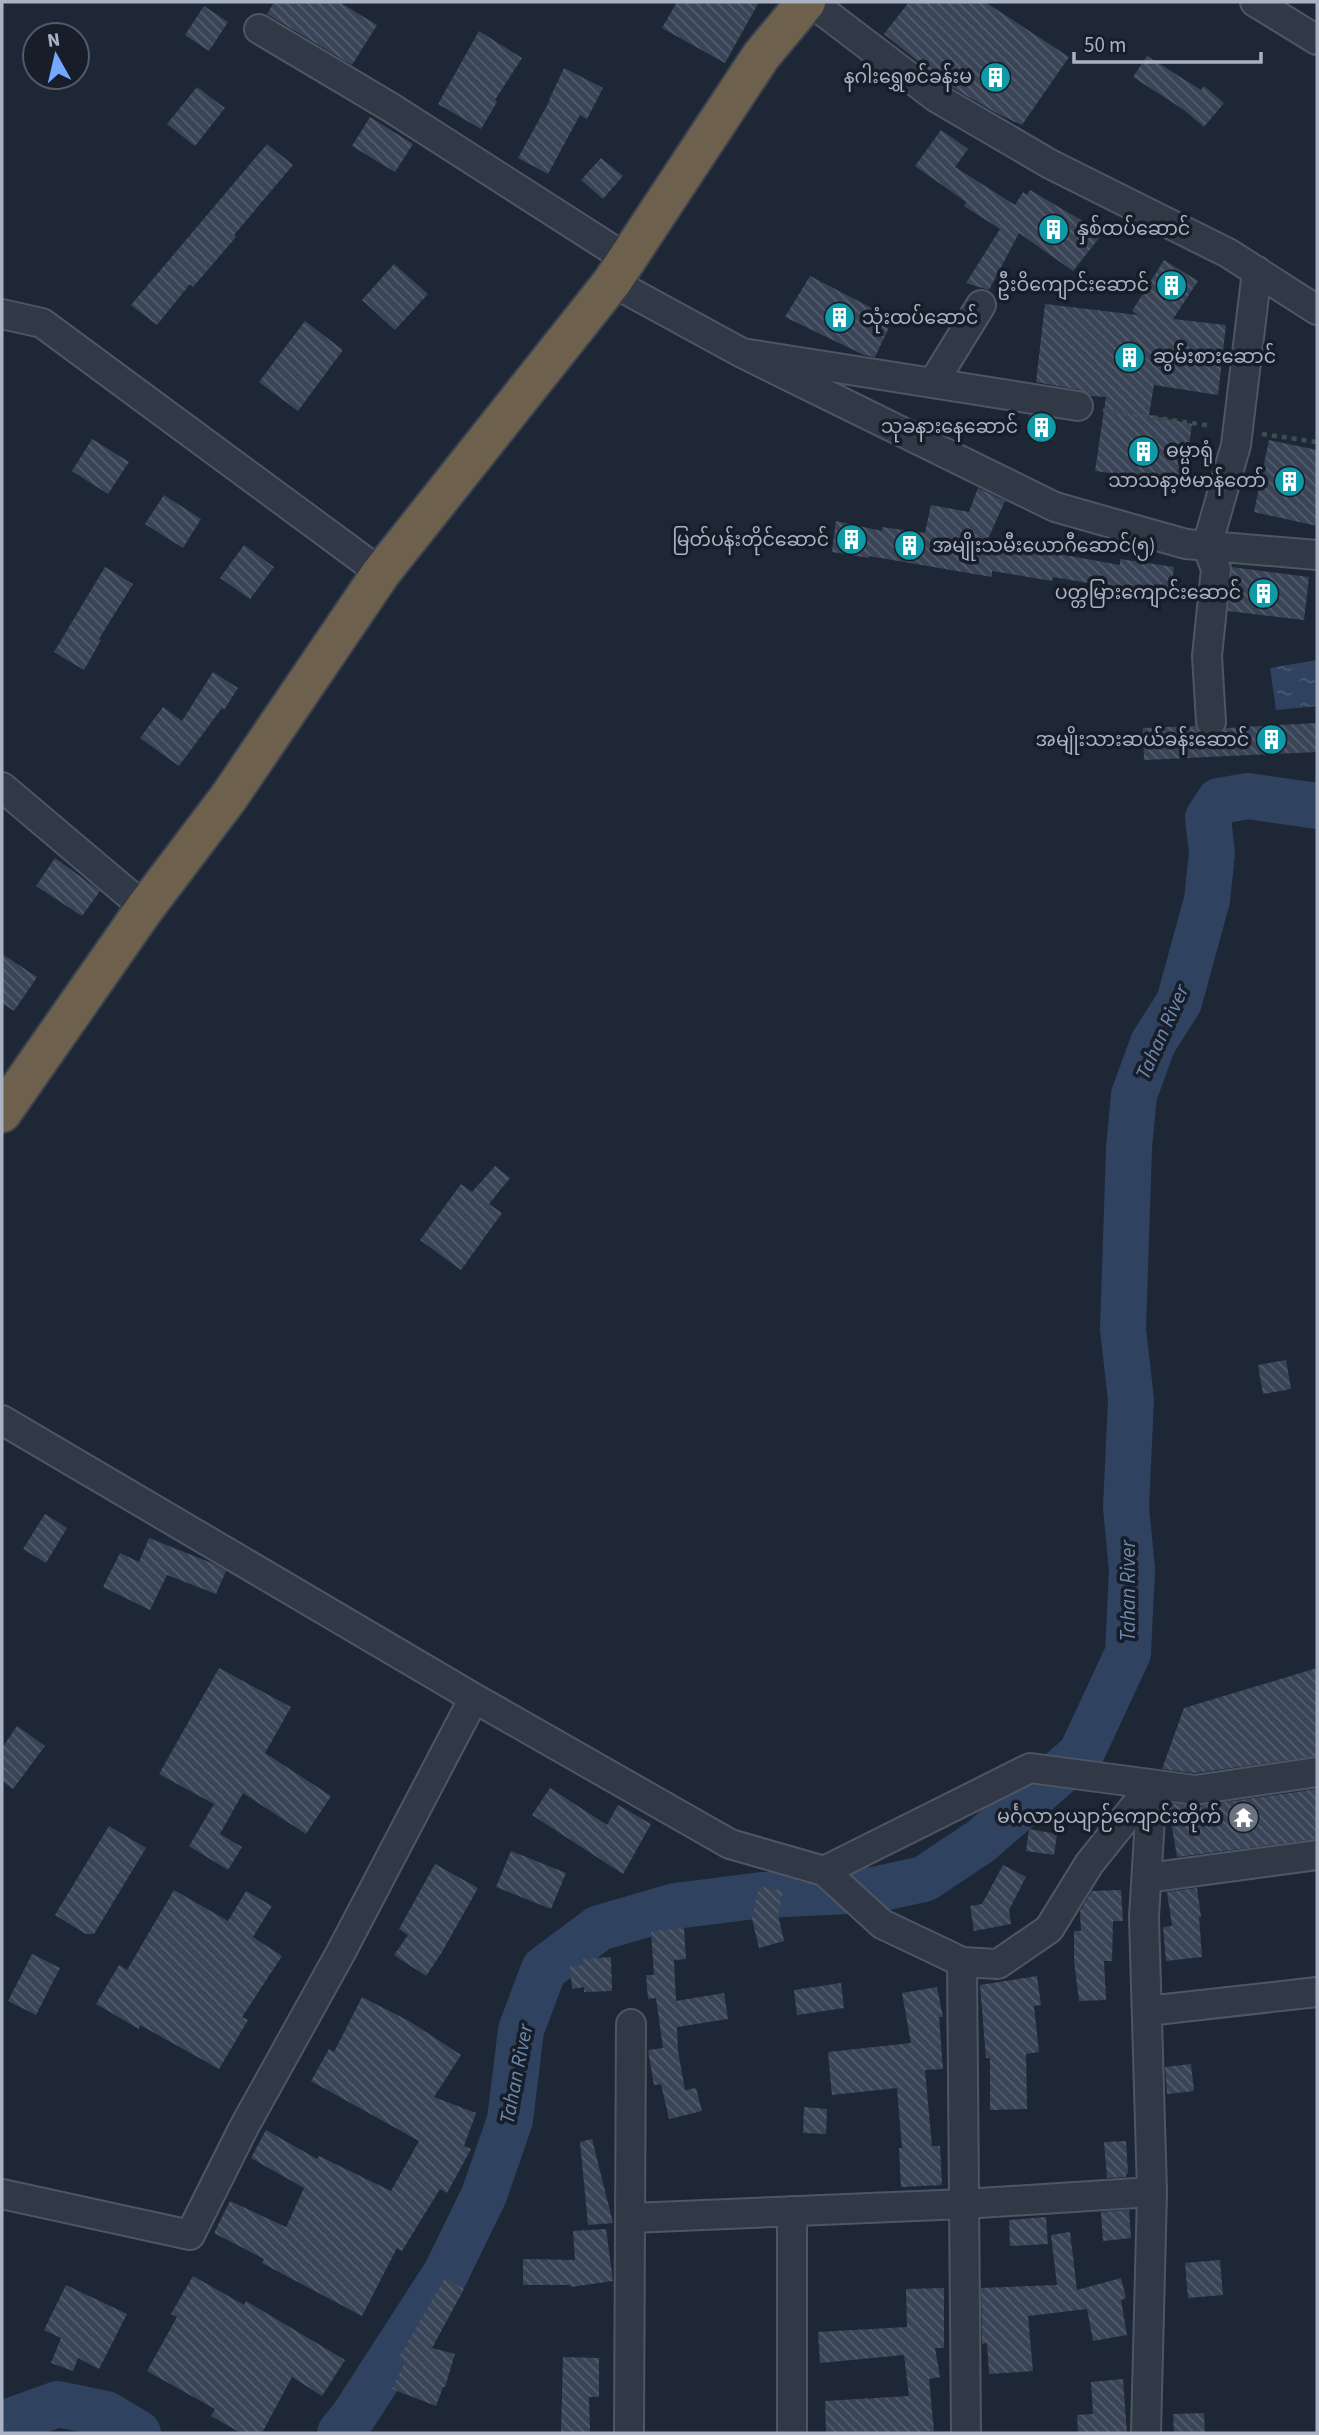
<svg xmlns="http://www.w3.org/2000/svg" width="1319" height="2435" font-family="'Source Sans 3','Noto Sans Myanmar',sans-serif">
  <defs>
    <pattern id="water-ripples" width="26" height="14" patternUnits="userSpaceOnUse" patternTransform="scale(1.75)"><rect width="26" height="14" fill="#2f425f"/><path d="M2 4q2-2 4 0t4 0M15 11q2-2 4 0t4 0" fill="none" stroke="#4a5b74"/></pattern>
    <pattern id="building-back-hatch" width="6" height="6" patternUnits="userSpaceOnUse" patternTransform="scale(1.75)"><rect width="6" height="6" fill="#394557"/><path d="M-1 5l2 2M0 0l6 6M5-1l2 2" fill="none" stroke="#535d6e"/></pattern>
  </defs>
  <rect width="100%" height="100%" fill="#1d2736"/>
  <path fill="url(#water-ripples)" d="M1317,660V706L1276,710L1270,668Z"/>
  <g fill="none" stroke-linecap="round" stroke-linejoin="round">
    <path stroke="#2f425f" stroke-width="46" d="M2,2424L58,2404L106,2414L138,2433
      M340,2433L353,2417L446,2273L484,2195L510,2120L521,2030L544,1969L599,1928L675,1906L762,1895L873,1890L924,1879L981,1841L1081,1754L1128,1653L1132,1570L1126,1507L1131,1400L1123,1329L1129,1148L1134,1095L1153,1043L1179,1002L1207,900L1212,853L1208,818L1219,801L1248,796L1317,806"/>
  </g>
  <path fill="url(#building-back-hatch)" d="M274,2H339L377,25L352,65L267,14Z
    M677,2H759L725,63L662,28Z
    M909,2H985L1069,57L1022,125L1000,115L946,84L884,34Z
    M204,6L228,22L209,51L185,35Z
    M479,31L522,58L495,100L497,102L481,129L438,104Z
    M1147,56L1201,90L1204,86L1224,103L1204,127L1184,110L1133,77Z
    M564,68L603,88L587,119L580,115L548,174L518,158L550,100H549Z
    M197,87L225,108L195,146L167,124Z
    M370,117L413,144L395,172L352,146Z
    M941,130L968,149L955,167L1015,205L1023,192L1027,195L1030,190L1103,233L1073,271L1019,233L989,290L966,283L1000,229L964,206L966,202L915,166Z
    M267,144L293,165L234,235L236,237L193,287L190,284L157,325L131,305Z
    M601,158L623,176L603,199L581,180Z
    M1164,260L1198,281L1173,319L1226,325L1218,395L1154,385L1149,415L1192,424L1184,483L1095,471L1106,397L1090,396L1081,390L1036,382L1045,304L1138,315L1132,311Z
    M394,264L428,294L395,330L362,300Z
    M810,276L893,319L875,357L864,355L785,317Z
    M305,321L343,350L298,411L259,382Z
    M1029,415L1054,419L1053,440L1028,434Z
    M92,439L129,462L108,494L72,471Z
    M1269,440L1317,450V526L1254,512Z
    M978,488L1005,501L987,541L1120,565V559L1174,567L1170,597L1053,577L1052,581L992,571V577L869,556V558L832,552L836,521L882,531V527L925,533L931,505L969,512Z
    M164,495L201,519L183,548L145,524Z
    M244,545L274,567L250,599L220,578Z
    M105,567L133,584L99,639L101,640L84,670L54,652Z
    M1232,567L1309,577L1304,620L1228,611Z
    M213,672L238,688L224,710L222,708L179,766L140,738L163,707L182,721Z
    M1317,723V752L1144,760L1143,728L1195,726L1203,736L1211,739L1221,735L1226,728Z
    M55,858L100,891L82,916L36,886Z
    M2,954L37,977L14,1011L2,1003Z
    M495,1166L510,1178L489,1204L502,1213L461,1270L420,1240L461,1184L472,1192Z
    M1286,1360L1291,1389L1263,1394L1258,1365Z
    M45,1514L67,1528L46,1563L23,1549Z
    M149,1538L214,1564L226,1571L216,1594L167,1575L150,1610L103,1587L120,1553L139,1562Z
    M219,1668L291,1707L265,1753L331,1796L306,1834L243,1793L220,1834L242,1847L228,1870L189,1846L214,1804L159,1774Z
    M1317,1668V1756L1195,1773L1162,1769L1184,1708Z
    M17,1726L45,1746L13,1789L2,1781V1748Z
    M550,1788L607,1825L618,1805L651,1824L623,1874L532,1815Z
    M1317,1789V1839L1177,1857L1168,1803L1197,1806Z
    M109,1826L146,1848L94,1934H86L55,1915Z
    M1029,1829L1057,1834L1054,1855L1026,1851Z
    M511,1851L566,1873L551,1909L496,1887Z
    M435,1864L478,1888L442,1952L426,1976L394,1955L408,1935L399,1929Z
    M1003,1865L1026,1877L1009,1910L1011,1924L974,1931L970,1906L982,1904Z
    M759,1886L783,1891L778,1915L784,1941L759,1948L752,1919Z
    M1197,1888L1201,1917H1199L1202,1957L1166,1961L1163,1927L1172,1926L1167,1892Z
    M174,1890L228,1921L246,1891L272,1906L253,1937L282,1956L242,2017L248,2020L219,2069L140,2025L139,2029L96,2004L119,1965L127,1970Z
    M1121,1890L1123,1921H1113L1112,1961H1104L1106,2000L1079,2001L1074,1961V1931H1081L1080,1911L1092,1891Z
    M684,1928L686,1959L674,1960L676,2001L724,1993L728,2019L677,2027L678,2051L685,2090L696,2088L702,2111L669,2119L661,2084L654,2085L648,2050L663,2048L656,1998L648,1999L646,1975H654L651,1931Z
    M32,1954L60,1968L36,2015L8,2001Z
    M611,1957L612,1991L584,1992V1987L572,1989L570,1966L583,1965V1959Z
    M1037,1976L1041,2005L1034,2006L1039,2052L1026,2054L1027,2109L990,2110V2058H986L980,1985Z
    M841,1983L844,2008L797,2015L794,1990Z
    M937,1987L943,2017H939L943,2069L925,2070L932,2146H940L942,2185L901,2187L899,2148H902L897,2088L832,2095L828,2052L911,2043L902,1993Z
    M362,1997L409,2021L461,2055L434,2097L476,2113L464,2146L471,2149L447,2193L440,2189L402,2251L397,2248L362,2316L262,2263L264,2259L214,2233L230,2201L286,2227L304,2188L251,2158L266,2130L317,2159L319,2156L391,2191L419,2141L311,2081L329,2049L334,2052Z
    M1191,2064L1194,2091L1167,2094L1165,2067Z
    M804,2107L827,2109L826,2134L803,2133Z
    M592,2139L613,2223L588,2225L580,2142Z
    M1126,2141L1128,2174H1126V2177L1107,2178L1104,2142Z
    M1129,2210L1131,2238L1103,2241L1101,2212Z
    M1046,2217L1048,2244L1010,2246L1009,2220Z
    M606,2229L613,2281L571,2287L570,2285H523V2259L575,2260L573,2231Z
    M1070,2232L1077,2290L1121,2278L1126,2298L1121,2300L1127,2335L1093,2341L1087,2309L1028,2316L1033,2371L989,2374L987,2343L982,2344L981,2288L1057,2285L1051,2235Z
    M1220,2260L1223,2295L1188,2298L1185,2263Z
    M193,2276L244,2305L246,2301L345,2360L322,2396L292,2377L262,2433H241L211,2416L215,2409L147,2371L177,2317L171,2314Z
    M445,2278L464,2289L432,2348L455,2354L445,2387H443L436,2406L392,2389L405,2362L398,2359Z
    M66,2285L127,2314L99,2369L78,2358L73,2371L51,2363L61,2338L44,2330Z
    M944,2288V2348H935L940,2377L929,2379L934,2431L908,2433H826L825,2401L909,2396L904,2355L820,2363L818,2332L907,2327L906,2289Z
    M563,2357L599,2358V2397H589L590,2433H561Z
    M1123,2379L1127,2433H1078L1077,2415L1093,2414L1091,2382Z
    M1204,2413L1205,2433H1174L1173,2414Z"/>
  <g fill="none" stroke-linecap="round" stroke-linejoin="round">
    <defs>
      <path id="street" d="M811,2L937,98L1050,164L1228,253L1317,310
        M1255,2L1317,40
        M259,29L390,107L627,259
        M612,282L742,353L1078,406
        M2,314L42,323L381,573
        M742,353L1055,507L1186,544L1317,555
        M933,383L981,305
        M1211,722L1207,656L1216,569L1207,546L1236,445L1257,271
        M2,787L145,908
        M2,1420L474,1698L730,1844L824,1871L1030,1768L1195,1790L1317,1772
        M824,1871L882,1924L962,1962L998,1964L1049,1929L1089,1864L1152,1785
        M1147,1878L1317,1855
        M962,1962L966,2433
        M1147,2011L1317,1992
        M2,2194L190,2235L244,2127L340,1954L474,1698
        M792,2211V2433
        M631,2218L964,2204L1152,2192
        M629,2433L631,2024
        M1146,2433L1152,2192L1144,1917L1152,1785"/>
      <path id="highway" d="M2,1113L145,908L229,797L381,573L612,282L761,56L806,2"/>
    </defs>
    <use href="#street" stroke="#4e5665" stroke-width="32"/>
    <use href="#highway" stroke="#3b4350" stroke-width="42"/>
    <path stroke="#394f51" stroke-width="4.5" stroke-dasharray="5 5" stroke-linecap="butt" d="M1103,410L1212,426
      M1262,434L1317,442"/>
    <use href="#street" stroke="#313946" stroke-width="28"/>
    <use href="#highway" stroke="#6d614d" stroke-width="38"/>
  </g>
  <defs>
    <symbol id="building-disc" viewBox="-11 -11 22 22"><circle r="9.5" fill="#0f9aa8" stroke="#171e2a"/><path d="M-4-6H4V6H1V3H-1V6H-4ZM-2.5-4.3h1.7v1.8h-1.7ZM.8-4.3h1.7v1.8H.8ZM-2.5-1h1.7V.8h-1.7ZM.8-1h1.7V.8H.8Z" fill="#fff"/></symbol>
    <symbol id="temple-disc" viewBox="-11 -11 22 22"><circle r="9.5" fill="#6b7280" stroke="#171e2a"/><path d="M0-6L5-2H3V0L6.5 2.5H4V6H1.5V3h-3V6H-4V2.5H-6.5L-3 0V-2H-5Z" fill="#fff"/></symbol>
  </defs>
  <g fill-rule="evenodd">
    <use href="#building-disc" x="978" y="60" width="35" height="35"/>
    <use href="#building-disc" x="1036" y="212" width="35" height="35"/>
    <use href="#building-disc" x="1154" y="268" width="35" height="35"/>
    <use href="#building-disc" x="822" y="300" width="35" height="35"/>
    <use href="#building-disc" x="1112" y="340" width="35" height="35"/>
    <use href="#building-disc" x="1024" y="410" width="35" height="35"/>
    <use href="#building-disc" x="1126" y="434" width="35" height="35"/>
    <use href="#building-disc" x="1272" y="464" width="35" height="35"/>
    <use href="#building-disc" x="834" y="522" width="35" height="35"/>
    <use href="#building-disc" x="892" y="528" width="35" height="35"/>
    <use href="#building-disc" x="1246" y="576" width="35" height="35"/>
    <use href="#building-disc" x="1254" y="722" width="35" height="35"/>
    <use href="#temple-disc" x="1226" y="1800" width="35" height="35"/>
  </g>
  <g text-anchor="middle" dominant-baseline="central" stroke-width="7" stroke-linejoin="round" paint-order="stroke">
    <g font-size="19" fill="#aab3c4" stroke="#171e2a" text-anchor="end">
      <text x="972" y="77">နဂါးရွှေစင်ခန်းမ</text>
      <text x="1077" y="229" text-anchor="start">နှစ်ထပ်ဆောင်</text>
      <text x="1149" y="285">ဦးဝိကျောင်းဆောင်</text>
      <text x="862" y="318" text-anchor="start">သုံးထပ်ဆောင်</text>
      <text x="1153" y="357" text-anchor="start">ဆွမ်းစားဆောင်</text>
      <text x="1018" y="427">သုခနားနေဆောင်</text>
      <text x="1166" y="451" text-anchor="start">ဓမ္မာရုံ</text>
      <text x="1266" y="481">သာသနာ့ဗိမာန်တော်</text>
      <text x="829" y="540">မြတ်ပန်းတိုင်ဆောင်</text>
      <text x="932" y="546" text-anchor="start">အမျိုးသမီးယောဂီဆောင်(၅)</text>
      <text x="1241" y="593">ပတ္တမြားကျောင်းဆောင်</text>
      <text x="1249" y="740">အမျိုးသားဆယ်ခန်းဆောင်</text>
      <text x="1221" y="1817">မင်္ဂလာဥယျာဉ်ကျောင်းတိုက်</text>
    </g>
    <g font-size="21" font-style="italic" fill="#7089af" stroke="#171e2a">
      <text transform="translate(1162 1032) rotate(-66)">Tahan River</text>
      <text transform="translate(1128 1591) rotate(-90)">Tahan River</text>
      <text transform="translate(516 2074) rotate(-79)">Tahan River</text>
    </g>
  </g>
  <rect width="1319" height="2435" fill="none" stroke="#aab3c4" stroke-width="7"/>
  <g transform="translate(56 56) rotate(352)"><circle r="33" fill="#171e2a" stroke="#525a68" stroke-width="2"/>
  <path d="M0-5L12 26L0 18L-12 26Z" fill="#75a7fe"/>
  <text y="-10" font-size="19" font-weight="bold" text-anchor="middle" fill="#aab3c4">N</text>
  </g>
  <path d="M1074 52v10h187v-10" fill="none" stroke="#aab3c4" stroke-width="3.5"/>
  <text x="1084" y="52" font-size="21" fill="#aab3c4" stroke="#171e2a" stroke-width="5" paint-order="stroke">50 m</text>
</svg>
